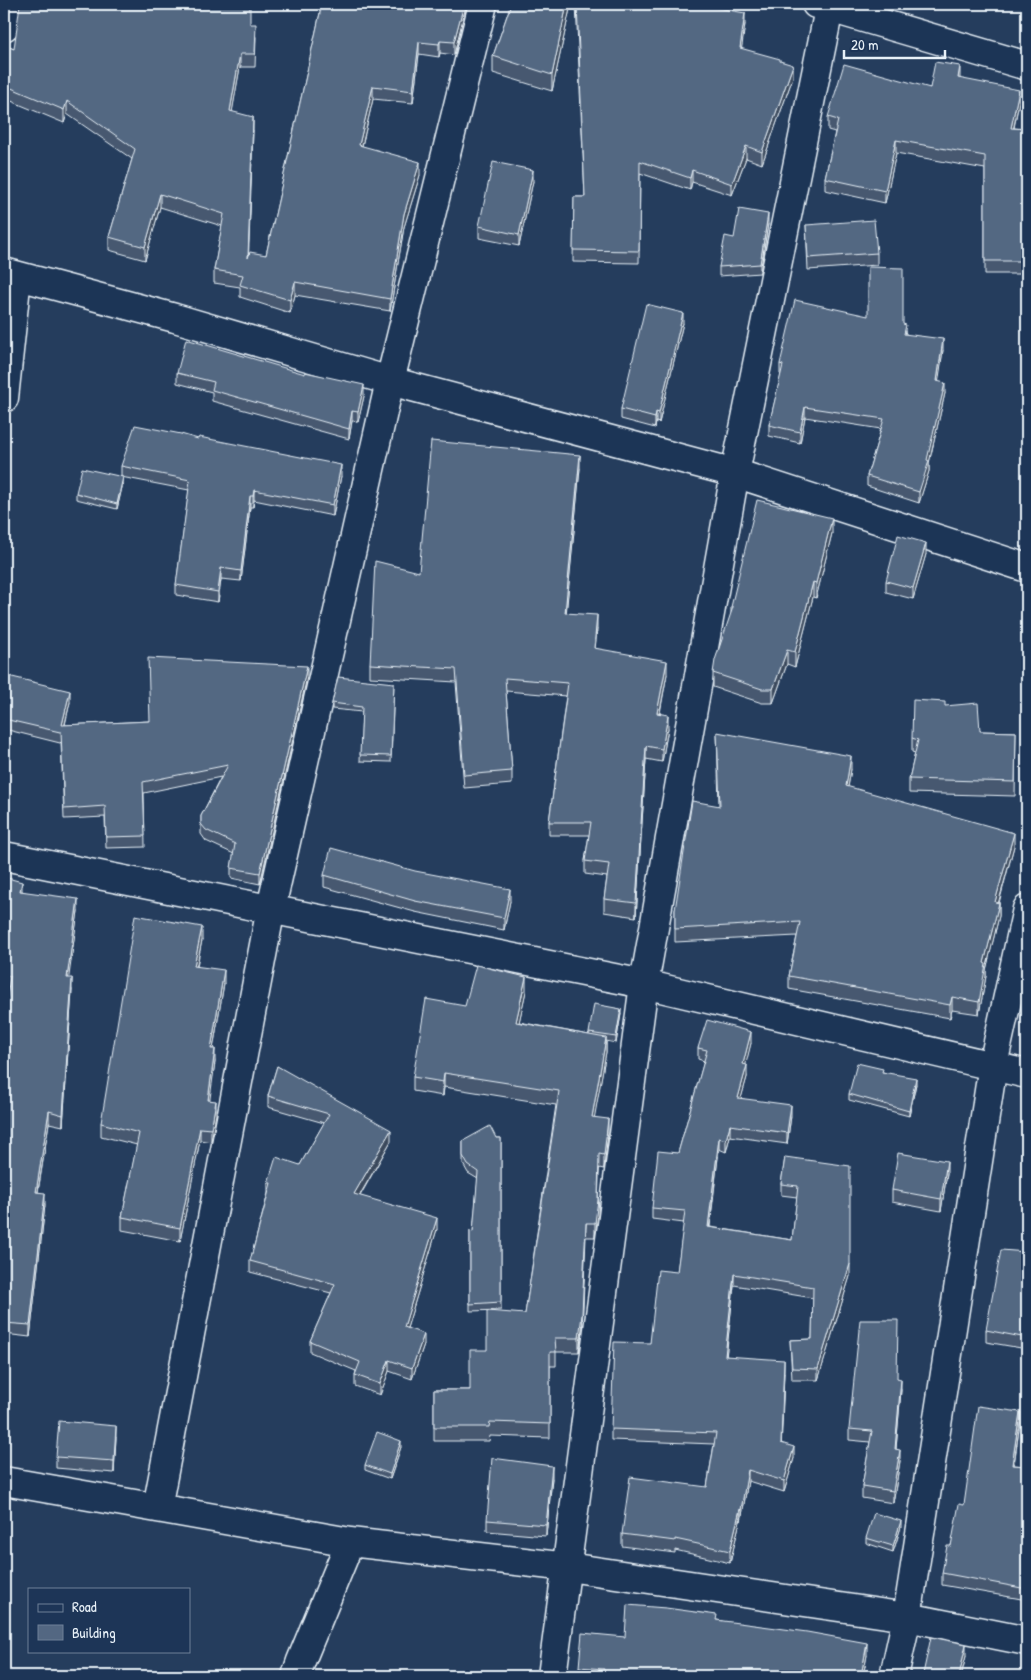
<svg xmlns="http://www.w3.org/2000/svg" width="1031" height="1680" font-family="'Patrick Hand',sans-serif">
  <rect width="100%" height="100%" fill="#253d5d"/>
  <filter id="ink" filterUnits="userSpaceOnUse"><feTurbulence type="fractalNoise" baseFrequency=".02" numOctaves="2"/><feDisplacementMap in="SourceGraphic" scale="10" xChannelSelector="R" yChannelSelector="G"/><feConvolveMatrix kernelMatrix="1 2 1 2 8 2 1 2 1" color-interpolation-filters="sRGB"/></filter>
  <g filter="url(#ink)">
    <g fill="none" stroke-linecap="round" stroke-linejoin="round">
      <defs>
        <path id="minor" d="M816,4L1027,66
          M4,27L7,4
          M4,272L175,318L390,381L735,473L1027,568
          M4,398L17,276
          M4,1481L350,1542L568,1567L907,1617L1027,1641
          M157,1508L271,908L390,381L483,4
          M296,1676L301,1661L350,1542
          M552,1676L644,984L735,473L830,4
          M894,1676L907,1617L993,1065L1027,909"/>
        <path id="major" d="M4,856L644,984L1027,1074"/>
      </defs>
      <use href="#minor" stroke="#e8f1f8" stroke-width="31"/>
      <use href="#major" stroke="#e8f1f8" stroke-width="31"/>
      <use href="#minor" stroke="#1d3557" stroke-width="28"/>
      <use href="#major" stroke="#1d3557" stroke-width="28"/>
    </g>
    <path fill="#475970" stroke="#e8f1f8" d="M322,4H466L454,55L440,53L439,57L419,54L413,103L373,99L362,146L420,175L404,227L390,311L295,295L290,313L240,297V287L214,283V270L222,226L160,207L145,260L109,250V237L132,159L67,114L64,123L4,98V45L14,49L250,24L256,37L255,67H240L232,111L253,130L248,257L266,255Z
      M511,4H571L552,91L493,73V56Z
      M576,4H619L627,6L745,24L741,49L780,61L793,77L762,164L746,158L732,195L692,182L690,190L640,173L639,263L573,262L574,197H585Z
      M960,79L1019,102L1014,128L1027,129V274H985V169L896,153L885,203L825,190V178L835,132L828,130V117Z
      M533,181L519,246L479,238V226Z
      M768,224L760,273L719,276V267L734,238Z
      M806,225L877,253V265L808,270Z
      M683,323L659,423L656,422L655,428L621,419V409Z
      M903,324L906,334L943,350L938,381L945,393L929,463V471L919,503L867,486V476L881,429L805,417L800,443L769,436V425L781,375L780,374V364Z
      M177,373L364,396L358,422L352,421L349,439L212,401V392L177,383Z
      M198,439L341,476L333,516L254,500L253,507H250L241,581L221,579L218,602L176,595V585L189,490L121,477V466Z
      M580,468L566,613L597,629L595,648L667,674L660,713L668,728L662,762L646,759L636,917L604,912V899L607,877L585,874V861L589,835H549V822L566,696L506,691L512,771V784L464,788L456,682L370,677V664L419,572Z
      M123,483L117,509L76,499V493Z
      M832,533L816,598L813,597L795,667L787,664L773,703H762L713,687V673L731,615V607Z
      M926,554L913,599L886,592V581Z
      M4,675L70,702L65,725L149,721L307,677L260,884L231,878V868L234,854L206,841L201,834V816L221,777L144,793L145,847L106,848L105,817L64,819L61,742L60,743L4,729Z
      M394,683L391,762L360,761L362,712L332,709V703Z
      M945,706L980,731L1016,732L1015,796L909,793V779L915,753L912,752V738Z
      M717,732L851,769L848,787L1014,846L999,903V916L986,970V976L979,1014L952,1010L950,1018L789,989V976L797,936L675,942V910L719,806Z
      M324,875L510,901L504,930L415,912L324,887Z
      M4,877L22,891L78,911L68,978L72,990L63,1126L49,1123L38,1192L45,1205L30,1337L4,1334V1017L8,987L4,986Z
      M202,940L197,966L224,983L213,1049L215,1062L209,1100L216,1114L211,1142L200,1140L180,1241L122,1230V1217L137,1145L101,1136V1123Z
      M526,991L519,1022L589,1035V1033L621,1014L616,1043L606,1041V1052L594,1117L608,1133L604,1169L599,1168L598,1214L595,1237H586L582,1329L579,1352H556V1366H550V1438L490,1436L489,1441H434V1390H470L487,1350L525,1314L556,1105L444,1087L443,1096L413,1091V1077L465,1006Z
      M751,1043L745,1065L747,1077L741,1098L791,1116L787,1144L730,1136L726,1152L719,1149L710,1227L792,1240L797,1197L781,1195V1184L785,1157L850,1276L818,1380H792L790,1340L812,1339L813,1298L734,1285L726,1356L784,1372L781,1443L794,1458L784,1492L748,1481L741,1521H740L730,1563L675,1550V1553L622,1546V1534L707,1487L714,1444L611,1440V1429L650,1343L677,1272L684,1223L652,1219V1208L678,1153L704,1061L698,1059V1048Z
      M277,1066L391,1141L360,1196L437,1229L407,1328L424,1344L412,1379L389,1371L380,1395L355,1386V1375L356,1371L310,1352V1341L331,1293L250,1272V1261L268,1193V1183L300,1165L324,1123L268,1107V1096Z
      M883,1072L916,1084L909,1116L849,1100V1094Z
      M1027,1126V1148L1024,1147V1136Z
      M496,1138H501V1310L470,1311V1231L473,1232L478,1179L468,1173L463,1164V1141Z
      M947,1173L941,1211L892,1202V1190Z
      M1027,1252V1349L986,1342V1330Z
      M897,1378L901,1390L896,1449L900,1461L893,1503L862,1498V1486L870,1442L849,1440V1429Z
      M1020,1423L1014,1465L1027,1466V1600L942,1585V1573L964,1505Z
      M116,1437L114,1473L56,1468V1457Z
      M401,1447L390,1479L365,1470V1465Z
      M552,1478L546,1536L487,1531V1520Z
      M901,1527L893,1552L866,1543V1538Z
      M717,1620L867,1655L863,1676H579V1667L625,1637Z
      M966,1656L961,1676H923V1674Z"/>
    <path fill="#3a485b" stroke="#e8f1f8" d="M464,4H466V6L454,55V42Z
      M567,4H571L552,91V75Z
      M745,13V24L740,60V48Z
      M440,41V53L439,57V44Z
      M419,42V54L413,103V91Z
      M240,54V67L230,124V111Z
      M793,65V77L762,164V152Z
      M960,66V79L958,78Z
      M373,86V99L359,158V145Z
      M1019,90V102L1011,140V128Z
      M67,101V114L64,123V110Z
      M253,117V130L248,271V258Z
      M896,140V153L885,203V191Z
      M746,146V158L732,195V184Z
      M420,162V175L404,227L390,311V299L404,214Z
      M533,170V181L519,246V235Z
      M692,170V182L690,190V178Z
      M160,194V207L145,260V247Z
      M768,214V224L760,273V264Z
      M295,282V295L290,313V300Z
      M683,313V323L659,423V413Z
      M943,339V350L937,392V381Z
      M945,383V393L929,463V471L919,503V492Z
      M364,385V396L358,422V412Z
      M805,407V417L800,443V432Z
      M352,411V421L349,439V429Z
      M656,412V422L655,428V418Z
      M580,455V468L565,626V613Z
      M341,465V476L333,516V505Z
      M123,477V483L117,509V504Z
      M254,490V500L253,507V496Z
      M250,496V507L241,581V571Z
      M832,518V533L816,598V583Z
      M926,543V554L913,599V588Z
      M221,568V579L218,602V592Z
      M813,582V597L795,667V652Z
      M597,615V629L594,661V648Z
      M787,650V664L773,703V689Z
      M667,661V674L657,726V713Z
      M307,666V677L260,884V873Z
      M70,691V702L62,736V725Z
      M668,715V728L662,762V749Z
      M646,746V759L636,917V903Z
      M851,756V769L846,799V786Z
      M1014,833V846L995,915V902Z
      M22,882V893L20,891Z
      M510,889V901L504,930V918Z
      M78,899V911L67,990V978Z
      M999,903V916L986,970V976L979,1014V1002L984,963Z
      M202,927V940L194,978V966Z
      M224,970V983L211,1061V1049Z
      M526,977V991L516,1036V1022Z
      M72,978V990L63,1126V1115Z
      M952,997V1010L950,1018V1005Z
      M621,1009V1014L616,1043V1037Z
      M751,1032V1043L743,1076V1064Z
      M606,1038V1052L592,1131V1117Z
      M215,1049V1062L208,1113V1100Z
      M747,1065V1077L738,1109V1098Z
      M444,1073V1087L443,1096V1082Z
      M916,1078V1084L909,1116V1111Z
      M216,1101V1114L211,1142V1129Z
      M791,1105V1116L787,1144V1133Z
      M49,1111V1123L36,1203V1192Z
      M608,1119V1133L604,1169V1155Z
      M730,1125V1136L726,1152V1140Z
      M200,1128V1140L180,1241V1228Z
      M391,1130V1141L354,1205V1194Z
      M719,1138V1149L708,1238V1227Z
      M947,1161V1173L941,1211V1199Z
      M599,1168L598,1214L595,1237V1223Z
      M45,1193V1205L30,1337V1325Z
      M437,1218V1229L404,1338V1327Z
      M586,1223L582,1329L579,1352V1338Z
      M850,1264V1276L818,1380V1369Z
      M734,1274V1285L725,1367V1356Z
      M424,1334V1344L412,1379V1368Z
      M389,1360V1371L380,1395V1384Z
      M784,1360V1372L781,1454V1443Z
      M901,1379V1390L895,1460V1449Z
      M1020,1412V1423L1012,1476V1465Z
      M116,1426V1437L114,1473V1461Z
      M401,1441V1447L390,1479V1474Z
      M794,1447V1458L784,1492V1481Z
      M900,1450V1461L893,1503V1491Z
      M552,1466V1478L546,1536V1525Z
      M748,1470V1481L741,1521V1510Z
      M740,1509V1521L730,1563V1551Z
      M901,1521V1527L893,1552V1546Z
      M867,1643V1655L863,1676H861Z
      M966,1644V1656L961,1676H959Z"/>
    <path fill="#536782" stroke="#e8f1f8" d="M20,4H250V24H256L255,54H240L230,111L253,117L248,258L250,252L266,255L322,4H464L454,42L440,41L439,44L419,42L413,91L373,86L359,145L420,162L404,214L390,299L295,282L290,300L240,285L243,275L214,270L224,214L160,194L145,247L109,237L135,149L67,101L64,110L4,85V45L14,49Z
      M511,4H567L552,75L493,56Z
      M577,4H619L627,6L628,4H696L745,13L740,48L780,59V61L793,65L762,152L746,146L732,184L692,170L690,178L640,161L639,251L573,250L574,197H585Z
      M935,62L960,66L958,78L1019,90L1011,128L1027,129V261H985V156L896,140L885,191L825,178L838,120L828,117L844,64L930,88Z
      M493,162L533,170L519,235L479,226Z
      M739,209L768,214L760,264L719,267L725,236L734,238Z
      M874,220L877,253L808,258L806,225Z
      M868,267L903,268V324L906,325L904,334L943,339L937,381L945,383L927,460L929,461L919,492L867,476L884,419L805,407L800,432L769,425L783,365L780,364L795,300L868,316Z
      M646,304L683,313L659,413L656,412L655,418L621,409Z
      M186,339L305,374V372L364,385L358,412L352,411L349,429L212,390L214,382L177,373Z
      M135,425L181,434L198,439L199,437L341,465L333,505L254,490L253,496H250L241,571L221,568L218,592L176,585L190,480L121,466Z
      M431,441L580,455L565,613L597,615L594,648L667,661L657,713L668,715L662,749L646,746L636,903L604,899L609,864L585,861L591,822H549L568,683L505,678L512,771L464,775L456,669L370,664L375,561L419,572Z
      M82,468L123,477L117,504L76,493Z
      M757,500L832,518L816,583L813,582L795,652L787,650L773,689H762L713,673L715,660L733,607H731Z
      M898,535L926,543L913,588L886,581Z
      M148,658L307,666L260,873L231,868L235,844L206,830L201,824V816L228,765L143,782L145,836L106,837L105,806L64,809L61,731L60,732L4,719V675L70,691L62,725L150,721Z
      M338,677L394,683L391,756L360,755L362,707L332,703Z
      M913,700L945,702V706L978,703L980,731L1016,732L1015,782L909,779L918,740L912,738Z
      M717,732L851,756L846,786L1014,833L995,902L999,903L984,963L986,964L979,1002L952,997L950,1005L789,976L800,922L675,929V910L692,801L720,806Z
      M331,848L415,871L510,889L504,918L415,901L324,875Z
      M4,877L22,882L20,891L78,899L67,978H72L63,1115L49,1111L36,1192L45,1193L30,1325L4,1323V1017L10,976L4,975Z
      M135,915L202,927L194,966L224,970L211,1049H215L208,1100L216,1101L211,1129L200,1128L180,1228L122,1217L139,1133L101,1123Z
      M476,965L526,977L516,1022L606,1038L592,1117L608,1119L604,1155L599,1154L598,1200L595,1223H586L582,1315L579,1338H555L556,1352H550V1424L490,1422L489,1427H434V1390H470V1350H487V1311L525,1314L559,1091L444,1073L443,1082L413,1077L426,999L465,1006Z
      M594,1004L621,1009L616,1037L589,1033Z
      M707,1020L751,1032L743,1064L747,1065L738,1098L791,1105L787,1133L730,1125L726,1140L719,1138L708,1227L792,1240L798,1186L781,1184L785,1157L850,1166V1264L818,1369L792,1368L790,1340L812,1339L813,1287L734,1274L725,1356L784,1360L781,1443L794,1447L784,1481L748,1470L741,1510L740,1509L730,1551L675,1539V1541L622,1534L630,1477L707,1487L716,1433L611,1429L614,1342L650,1343L658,1270L677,1272L685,1211L652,1208L658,1151L678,1153L707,1050L698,1048Z
      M857,1063L883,1069L882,1072L916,1078L909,1111L849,1094Z
      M277,1066L391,1130L354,1194L437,1218L404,1327L424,1334L412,1368L389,1360L380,1384L355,1375L360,1362L310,1341L335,1284L250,1261L271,1183H268L276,1157L300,1165L329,1114L268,1096Z
      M490,1126L496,1138H501V1302L470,1304V1231L473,1232L478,1172L468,1165L463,1156V1141Z
      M1027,1126V1137L1024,1136Z
      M898,1153L947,1161L941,1199L892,1190Z
      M1001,1250L1027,1252V1338L986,1330Z
      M860,1320H898L897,1378L901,1379L895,1449L900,1450L893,1491L862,1486L872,1431L849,1429Z
      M978,1406L1020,1412L1012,1465L1027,1466V1589L942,1573L947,1546H951L959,1504L964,1505Z
      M59,1421L116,1426L114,1461L56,1457Z
      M377,1432L401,1441L390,1474L365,1465Z
      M492,1458L552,1466L546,1525L487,1520Z
      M874,1513L901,1521L893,1546L866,1538Z
      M627,1605L666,1608L717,1615L716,1620L807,1632L867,1643L861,1676H603L604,1669L579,1667L582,1633L625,1637Z
      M931,1637L966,1644L959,1676H934L923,1674Z"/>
  </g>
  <rect width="1031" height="1680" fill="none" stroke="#1d3557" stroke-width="20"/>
  <rect x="10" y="10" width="1011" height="1660" fill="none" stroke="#e8f1f8" stroke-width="2" filter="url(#ink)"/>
  <rect x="28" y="1588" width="162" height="65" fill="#1d3557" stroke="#6e8097"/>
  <rect x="38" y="1604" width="25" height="8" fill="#1d3557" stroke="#6e8097"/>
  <text x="72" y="1612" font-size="15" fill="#e8f1f8">Road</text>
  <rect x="38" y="1625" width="25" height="15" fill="#536782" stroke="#6e8097"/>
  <text x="72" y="1638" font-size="15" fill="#e8f1f8">Building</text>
  <path d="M844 50v8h101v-8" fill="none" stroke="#e8f1f8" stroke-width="2.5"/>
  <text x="851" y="50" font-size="15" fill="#e8f1f8" stroke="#1d3557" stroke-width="4" paint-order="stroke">20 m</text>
</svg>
